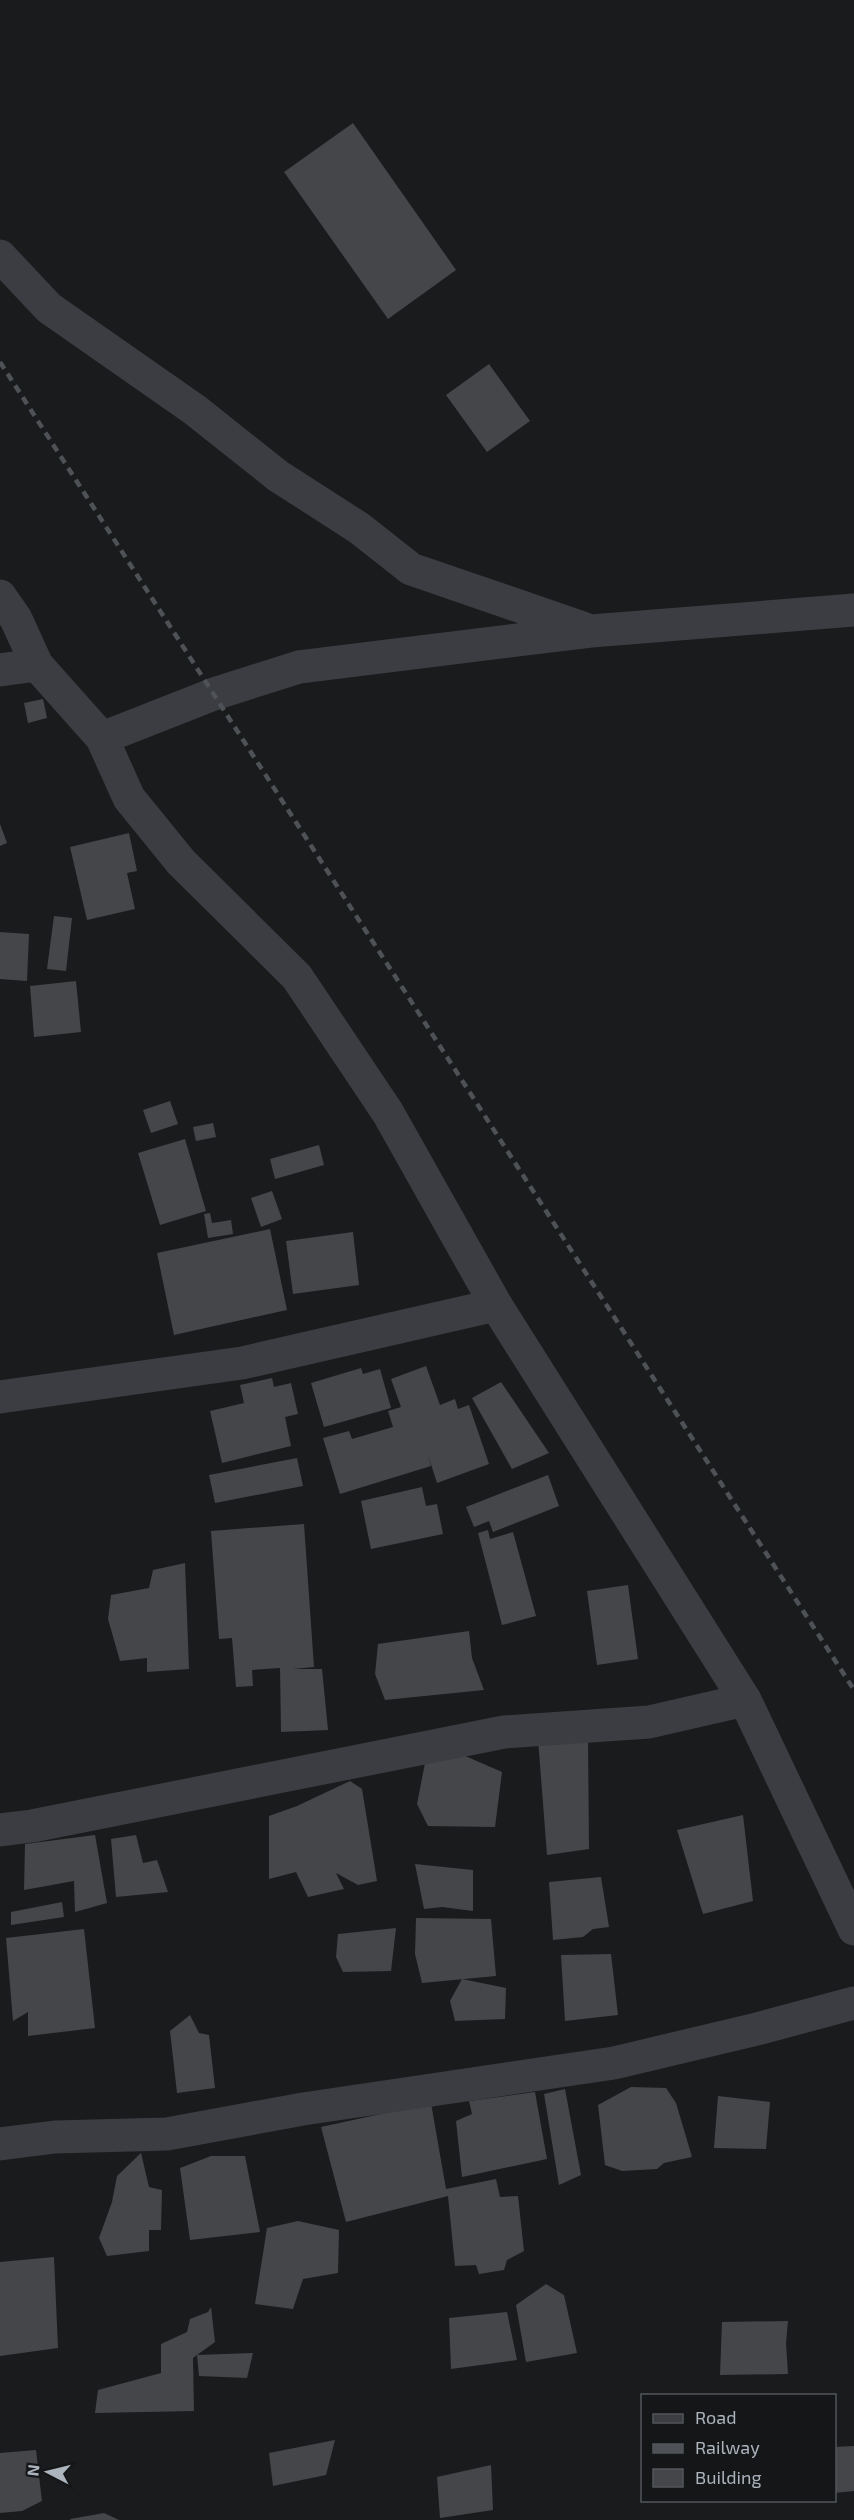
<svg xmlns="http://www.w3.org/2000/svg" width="854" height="2520" font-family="'Exo 2',sans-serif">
  <rect width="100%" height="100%" fill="#1a1b1d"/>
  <path fill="#44464a" d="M353,123L456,270L388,319L284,172Z
    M489,364L530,421L487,452L446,395Z
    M43,699L47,718L28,723L24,703Z
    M0,824L7,843L0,846Z
    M129,833L137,871L127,873L135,909L87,920L70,847Z
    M54,916L72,918L66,971L47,969Z
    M0,932L29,934L27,981L0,979Z
    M76,981L81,1032L34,1037L30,986Z
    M170,1101L178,1124L151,1133L143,1110Z
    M213,1123L216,1137L196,1141L193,1127Z
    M185,1139L206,1211L160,1225L138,1153Z
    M319,1145L324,1165L275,1179L270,1159Z
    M272,1191L282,1219L261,1227L251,1198Z
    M210,1213L212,1223L231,1220L233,1234L208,1238L204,1214Z
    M270,1229L287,1310L174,1335L157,1253Z
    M353,1232L359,1285L293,1294L286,1241Z
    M426,1366L440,1405L455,1399L458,1409L469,1405L489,1464L437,1483L428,1455L431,1466L340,1494L323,1438L349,1431L352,1439L393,1427L388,1411L401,1407L391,1379Z
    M361,1368L363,1374L380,1369L391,1408L324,1427L311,1383Z
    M272,1378L274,1387L291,1383L298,1414L285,1417L291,1446L222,1463L210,1411L244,1403L240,1385Z
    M501,1382L549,1453L512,1469L472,1398Z
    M297,1458L303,1486L215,1503L209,1475Z
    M548,1475L559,1506L493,1532L489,1521L474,1527L466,1507Z
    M422,1487L426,1506L437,1504L443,1534L371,1549L361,1501Z
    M304,1524L314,1667L293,1669H322L328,1730L281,1732L280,1668L252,1670L253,1686L236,1687L232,1638L219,1639L211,1531Z
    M488,1530L490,1539L513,1532L536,1616L502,1625L478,1533Z
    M185,1563L189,1669L147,1672V1658L120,1661L108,1619L111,1595L149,1588L153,1570Z
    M628,1585L638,1659L597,1665L587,1591Z
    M469,1631L472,1658L484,1690L385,1700L375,1674L378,1644Z
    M588,1736L589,1849L547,1855L538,1739Z
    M463,1755L502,1772L495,1827L428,1826L417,1804L425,1763Z
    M350,1781L362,1789L377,1881L358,1885L336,1873L344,1889L308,1897L296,1872L269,1879V1816L297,1806Z
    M743,1815L753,1901L703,1914L677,1830Z
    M95,1835L107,1903L75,1912L74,1881L24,1890L25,1844Z
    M136,1835L143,1863L157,1860L168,1892L116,1897L111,1839Z
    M415,1864L473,1870V1911L442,1907L424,1909Z
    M601,1877L609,1927L593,1929L583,1937L553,1940L549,1882Z
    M62,1902L64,1917L11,1925V1912Z
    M416,1918L491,1919L496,1976L422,1983L415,1954Z
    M396,1928L391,1971L343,1972L336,1957L338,1934Z
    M84,1929L95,2028L28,2036V2012L13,2021L6,1938Z
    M611,1954L618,2015L565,2021L561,1955Z
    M462,1979L506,1988L505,2019L455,2021L450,2001Z
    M190,2015L199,2033L209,2035L215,2088L177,2093L170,2031Z
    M631,2087L666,2088L676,2103L692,2157L664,2163L657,2169L622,2171L605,2165L598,2105Z
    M565,2089L581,2175L559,2185L544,2094Z
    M535,2092L547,2159L462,2177L456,2121L472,2114L469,2101Z
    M718,2096L770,2102L766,2149L714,2148Z
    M431,2103L446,2189L496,2179L500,2197L518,2196L524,2251L507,2260L504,2270L479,2274L476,2265L455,2266L448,2196L346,2222L321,2127Z
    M141,2153L149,2187L162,2190L161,2230H149V2251L107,2256L99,2238L112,2202L117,2176Z
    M211,2156H245L260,2232L190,2240L180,2168Z
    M298,2221L339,2230L338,2273L303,2279L293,2309L255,2304L267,2228Z
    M54,2257L58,2348L0,2356V2262Z
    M546,2284L564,2295L577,2353L526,2362L516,2305Z
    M211,2307L215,2342L197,2355L253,2353L247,2378L199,2376L197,2355L193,2358L194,2411L95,2413L98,2390L161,2373V2344L187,2332L190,2319L208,2312Z
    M507,2312L517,2360L451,2369L449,2318Z
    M788,2321L786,2343L788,2374L720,2375L722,2322Z
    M335,2440L326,2475L273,2486L269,2453Z
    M854,2446V2491L834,2493V2447Z
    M36,2450L42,2501L22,2511L0,2513V2453Z
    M491,2465L493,2510L440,2518L437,2477Z
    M104,2513L119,2520H71L70,2519Z"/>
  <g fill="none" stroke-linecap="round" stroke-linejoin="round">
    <path stroke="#3b3d42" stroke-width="33" d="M0,256L49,308L195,410L278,476L359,528L411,569L583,628
      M0,596L16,619L37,665L102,738L129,798L181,862L297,977L388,1113L496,1305L745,1700L854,1929
      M0,670L37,665
      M102,738L214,694L299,667L591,631L854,610
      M0,1397L242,1363L496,1305
      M0,1830L32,1826L504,1732L649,1722L745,1700
      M0,2144L55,2137L167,2134L303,2109L614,2063L757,2029L854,2003"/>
    <path stroke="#4e5257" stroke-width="4.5" stroke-dasharray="8 6" stroke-linecap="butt" d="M0,362L854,1690"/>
  </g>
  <rect x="641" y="2394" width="195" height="108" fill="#151618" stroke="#51555a" stroke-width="1.5"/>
  <rect x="653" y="2414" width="30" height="9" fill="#3b3d42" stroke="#51555a" stroke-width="1.5"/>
  <text x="695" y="2424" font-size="18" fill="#acb4bd">Road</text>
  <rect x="653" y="2444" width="30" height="9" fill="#4e5257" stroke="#51555a" stroke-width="1.5"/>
  <text x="695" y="2454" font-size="18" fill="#acb4bd">Railway</text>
  <rect x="653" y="2469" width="30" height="18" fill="#44464a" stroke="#51555a" stroke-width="1.5"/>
  <text x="695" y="2484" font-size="18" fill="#acb4bd">Building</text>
  <g transform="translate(48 2472) rotate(277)" stroke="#151618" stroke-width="4.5" paint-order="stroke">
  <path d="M0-4.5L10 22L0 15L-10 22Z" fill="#acb4bd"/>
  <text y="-9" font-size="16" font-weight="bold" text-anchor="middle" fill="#acb4bd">N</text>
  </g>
</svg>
